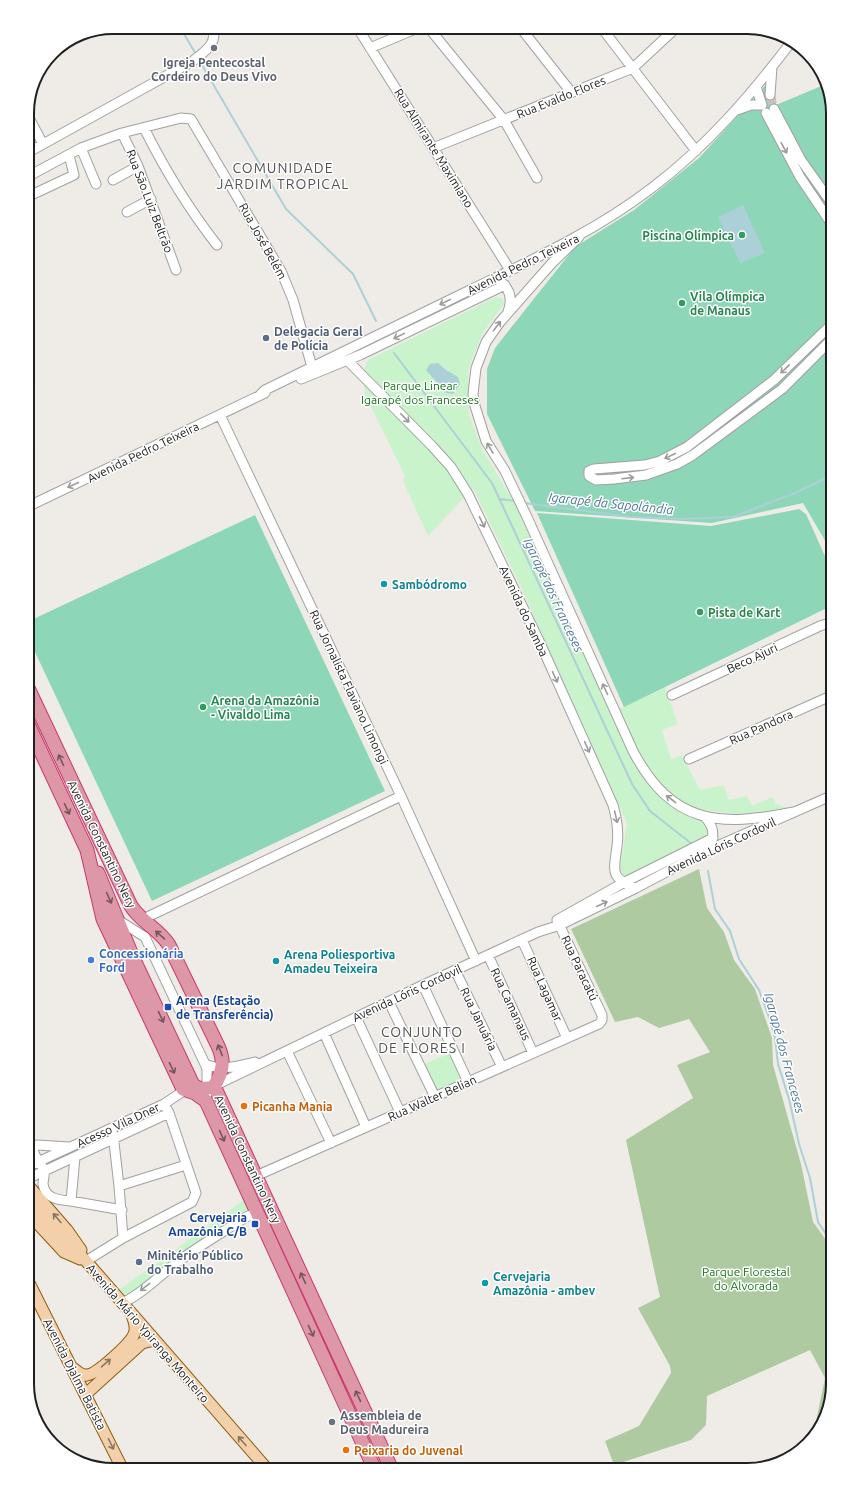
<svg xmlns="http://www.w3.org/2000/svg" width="860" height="1497" font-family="Ubuntu,sans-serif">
  <rect width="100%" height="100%" fill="#efece7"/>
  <path fill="#aecaa0" d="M699,869L707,908L724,932L734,960L755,989L772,1038L773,1065L801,1164L813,1222L829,1244L833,1257V1384L819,1431L813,1436L825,1378L810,1350L707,1396L706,1425L691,1440L614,1465L605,1441L639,1426L671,1373L670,1366L638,1308L660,1297L626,1140L693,1098L677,1065L710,1052L689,1019L659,1028L638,1017L615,1022L571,929Z"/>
  <path fill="#c9f4cb" d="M496,297L502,298L504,304L482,334L468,370L469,414L482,449L518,509L610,713L665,687L678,724L662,730L671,759L682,755L700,790L724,785L729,800L747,796L752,806L773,797L776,804L789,808L745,815L702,810L704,823L709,829L707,837L624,877L620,869L627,823L519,583L473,488L428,536L403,481L405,476L365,394L364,370L368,360Z
    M454,1051L470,1084L437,1099L420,1066Z
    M244,1200L249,1212L129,1297L119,1290Z"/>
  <path fill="#8dd6b7" d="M774,76L776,105L826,84L833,113V542L827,544L803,503L712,523L535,511L487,414V369L495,348L575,247L634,210L699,158Z
    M799,509L806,514L833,574V605L624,707L537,513L711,526Z
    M255,515L385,791L152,901L27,635V622Z"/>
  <path fill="#acd0d8" d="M743,205L765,253L740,263L718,217Z
    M438,363L446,370L458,377L460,384L453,394L446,393L426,370L430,364Z"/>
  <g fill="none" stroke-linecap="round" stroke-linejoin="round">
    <path stroke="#acd0d8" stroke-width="2" d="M180,27L197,56
      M199,60L286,209L353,274L376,321
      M394,353L492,483L632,784L650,811L692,844
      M499,499L516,501
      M524,503L631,517L684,519L733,517L795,493L833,475
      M708,871L715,909L730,931L739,959L759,990L770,1020L775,1038L778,1064L789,1099L799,1144L810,1178L818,1222L833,1245"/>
    <path stroke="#c6c3bf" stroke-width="9" stroke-dasharray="9 4.5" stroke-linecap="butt" d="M770,95L774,109"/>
    <defs>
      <path id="minor" d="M357,27L510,270
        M428,27L504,120L537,178
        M520,27L571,92
        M601,27L696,151
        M370,48L420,27
        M770,95L772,67
        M774,109L801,160L833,205
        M737,110L751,105H762L756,87
        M766,113L800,177L833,226
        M27,114L43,144
        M144,128C165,170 188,208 217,245
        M122,133L138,166L176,270
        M81,148L96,184
        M433,148L633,68L677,27
        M27,153L193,61C204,52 219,43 212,27
        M27,177L81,148L122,133L181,118L191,119L281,271L293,300L312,367
        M113,180L138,166
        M27,197L74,175L69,155
        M127,212L151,199
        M579,237L552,263L500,322L486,342L476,368L473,394L475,406L486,441L505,471L527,517L633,751C672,825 719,827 794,812
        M501,282C511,290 512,301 508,312
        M833,338L782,389L693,455L677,464L646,475L614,479L596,480L589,476V471L594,469L645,465L660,461L687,447L774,380L833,323
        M348,361L432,446L451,467L468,494L541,645L613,805C617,819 619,832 617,846C614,871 609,878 636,888
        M301,379L360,355L505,285
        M260,395L265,390C333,357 400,324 468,291C532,260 596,231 653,187C707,146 751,95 792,41
        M220,415L401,796L476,961
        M27,507L265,393
        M672,695L820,626L833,622
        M689,759L833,695
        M705,817C712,825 715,832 711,843
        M118,920L145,937L205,1064L207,1069V1094
        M141,920L401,796
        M557,920L623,883L713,838
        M522,940L567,1038
        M488,955L533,1053
        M455,970L502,1067
        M423,985L468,1082
        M389,1002L435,1097
        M356,1017L400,1112
        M324,1033L366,1127
        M287,1051L331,1143
        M205,1064C220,1071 239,1066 255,1062
        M214,1086L423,985L538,932L560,925L636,888L706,851L833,795
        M113,1134L119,1186
        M69,1147L37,1145L33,1148C33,1157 42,1163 44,1171C45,1175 43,1180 43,1184C45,1199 59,1200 71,1201
        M75,1157L71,1201L122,1210
        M27,1167L164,1104L185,1090
        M256,1176L599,1024L602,1020V1015L557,920
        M27,1179L169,1113
        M123,1238L119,1186L186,1165
        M86,1261L123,1238L192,1202L196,1193L169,1113L164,1104
        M121,1303C136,1299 163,1273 176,1263C199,1246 223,1232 246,1217L253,1214L258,1217
        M27,1355L29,1358"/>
      <path id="major" d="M27,1184L67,1230L81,1250
        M27,1198L86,1261L268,1470
        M27,1212L64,1252L80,1259
        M27,1279L123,1470
        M73,1368C77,1371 81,1376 87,1375C97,1374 131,1343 134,1334C137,1328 134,1321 132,1315
        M86,1394L142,1343L154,1340"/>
      <path id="highway" d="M27,686L131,906C141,922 159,929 169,945L218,1046C225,1061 223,1072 214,1086
        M27,722L87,850L103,919L183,1089L195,1093L206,1101L375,1470
        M98,873L134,960L193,1085L200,1089L208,1088
        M214,1086L392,1470"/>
    </defs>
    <use href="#minor" stroke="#a1a1a1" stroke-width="11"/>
    <use href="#major" stroke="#8c5e10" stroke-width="13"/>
    <use href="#highway" stroke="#c9386f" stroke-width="15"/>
    <use href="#minor" stroke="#fff" stroke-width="9"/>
    <use href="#major" stroke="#f3d0a9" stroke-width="11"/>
    <use href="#highway" stroke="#de97a7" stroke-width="13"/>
  </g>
  <defs><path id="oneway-shaft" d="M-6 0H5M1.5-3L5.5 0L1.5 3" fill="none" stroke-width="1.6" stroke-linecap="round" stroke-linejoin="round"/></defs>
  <g stroke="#9b9b9b">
    <use href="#oneway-shaft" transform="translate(784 148) rotate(62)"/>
    <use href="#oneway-shaft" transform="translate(445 302) rotate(154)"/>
    <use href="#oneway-shaft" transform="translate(497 326) rotate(-53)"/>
    <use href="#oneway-shaft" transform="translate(399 336) rotate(154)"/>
    <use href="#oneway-shaft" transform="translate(785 369) rotate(136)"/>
    <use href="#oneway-shaft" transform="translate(405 418) rotate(46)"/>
    <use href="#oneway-shaft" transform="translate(490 448) rotate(-121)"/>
    <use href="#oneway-shaft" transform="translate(670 456) rotate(155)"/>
    <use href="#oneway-shaft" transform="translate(628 478) rotate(-7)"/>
    <use href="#oneway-shaft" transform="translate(73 485) rotate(155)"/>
    <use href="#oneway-shaft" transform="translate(482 522) rotate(64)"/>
    <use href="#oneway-shaft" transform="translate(555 677) rotate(65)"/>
    <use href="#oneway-shaft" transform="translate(605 689) rotate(-115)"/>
    <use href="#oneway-shaft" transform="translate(587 747) rotate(66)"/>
    <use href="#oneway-shaft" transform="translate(671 799) rotate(-143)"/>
    <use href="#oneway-shaft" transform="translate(616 817) rotate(77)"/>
    <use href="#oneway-shaft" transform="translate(602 904) rotate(-25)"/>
    <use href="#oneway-shaft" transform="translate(145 1287) rotate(142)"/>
  </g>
  <g stroke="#75565d">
    <use href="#oneway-shaft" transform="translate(61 760) rotate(-115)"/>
    <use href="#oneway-shaft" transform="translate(67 809) rotate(65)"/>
    <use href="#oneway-shaft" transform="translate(109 898) rotate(66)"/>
    <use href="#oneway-shaft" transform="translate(160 935) rotate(-139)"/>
    <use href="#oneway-shaft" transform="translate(161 1017) rotate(65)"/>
    <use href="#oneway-shaft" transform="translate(220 1050) rotate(-112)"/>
    <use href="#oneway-shaft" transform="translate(172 1068) rotate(64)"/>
    <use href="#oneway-shaft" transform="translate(222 1136) rotate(66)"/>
    <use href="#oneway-shaft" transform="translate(303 1278) rotate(-115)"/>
    <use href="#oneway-shaft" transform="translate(311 1331) rotate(65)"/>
    <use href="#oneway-shaft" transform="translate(358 1396) rotate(-115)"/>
  </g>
  <g stroke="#8a7864">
    <use href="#oneway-shaft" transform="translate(57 1218) rotate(-131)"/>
    <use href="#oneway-shaft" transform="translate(106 1363) rotate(-41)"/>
    <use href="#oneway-shaft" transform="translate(242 1441) rotate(-131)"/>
    <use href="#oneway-shaft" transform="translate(111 1444) rotate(64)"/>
  </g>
  <g fill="#6b7280" stroke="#fff" stroke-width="1.5">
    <circle cx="214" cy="48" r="4"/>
    <circle cx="332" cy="1422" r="4"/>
  </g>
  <g fill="#2e9e5b" stroke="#fff" stroke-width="1.5">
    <circle cx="742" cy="235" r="4"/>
    <circle cx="682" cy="303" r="4"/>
    <circle cx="700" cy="612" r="4"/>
    <circle cx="203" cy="707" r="4"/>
  </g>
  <g fill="#5c6f8a" stroke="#fff" stroke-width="1.5">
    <circle cx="266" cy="338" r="4"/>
    <circle cx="139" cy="1262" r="4"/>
  </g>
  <g fill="#0f9aa8" stroke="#fff" stroke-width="1.5">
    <circle cx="384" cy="584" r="4"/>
    <circle cx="276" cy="961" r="4"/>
    <circle cx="485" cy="1283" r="4"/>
  </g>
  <circle fill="#3f7fe0" stroke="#fff" stroke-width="1.5" cx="91" cy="960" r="4"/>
  <g fill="#1a4fb4" stroke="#fff" stroke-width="1.5">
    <rect x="164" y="1003" width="8" height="8" rx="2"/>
    <rect x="251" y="1220" width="8" height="8" rx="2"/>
  </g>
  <g fill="#e8710a" stroke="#fff" stroke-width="1.5">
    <circle cx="244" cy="1106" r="4"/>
    <circle cx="346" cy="1450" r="4"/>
  </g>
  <g text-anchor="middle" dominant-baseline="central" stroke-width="3" stroke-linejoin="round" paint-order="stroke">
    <g font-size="12" font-weight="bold" fill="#5b616d" stroke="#fff">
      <text x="214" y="62">Igreja Pentecostal<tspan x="214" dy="14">Cordeiro do Deus Vivo</tspan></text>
      <text x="340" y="1415" text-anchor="start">Assembleia de<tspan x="340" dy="14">Deus Madureira</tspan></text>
    </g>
    <g font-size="12" fill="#202020" stroke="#fff">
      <text transform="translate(561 97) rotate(-22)">Rua Evaldo Flores</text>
      <text transform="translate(434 148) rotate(58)">Rua Almirante Maximiano</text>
      <text transform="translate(150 201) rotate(69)">Rua São Luiz Beltrão</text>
      <text transform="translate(263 241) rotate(61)">Rua José Belém</text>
      <text transform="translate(523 264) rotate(-26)">Avenida Pedro Teixeira</text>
      <text transform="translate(143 452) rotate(-26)">Avenida Pedro Teixeira</text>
      <text transform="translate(524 611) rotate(65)">Avenida do Samba</text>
      <text transform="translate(752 658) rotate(-25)">Beco Ajuri</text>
      <text transform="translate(349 687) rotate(65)">Rua Jornalista Flaviano Limongi</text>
      <text transform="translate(761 727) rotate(-24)">Rua Pandora</text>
      <text transform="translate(102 844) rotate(64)">Avenida Constantino Nery</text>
      <text transform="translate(721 846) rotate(-25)">Avenida Lóris Cordovil</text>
      <text transform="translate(580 968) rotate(65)">Rua Paracatú</text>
      <text transform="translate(545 989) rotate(66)">Rua Lagamar</text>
      <text transform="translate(407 993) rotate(-25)">Avenida Lóris Cordovil</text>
      <text transform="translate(511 1004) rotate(65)">Rua Camanaus</text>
      <text transform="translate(479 1019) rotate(64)">Rua Januária</text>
      <text transform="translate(432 1098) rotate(-24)">Rua Walter Belian</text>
      <text transform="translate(118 1125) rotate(-25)">Acesso Vila Dner</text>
      <text transform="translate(248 1159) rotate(65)">Avenida Constantino Nery</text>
      <text transform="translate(148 1333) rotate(49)">Avenida Mário Ypiranga Monteiro</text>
      <text transform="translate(75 1374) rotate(63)">Avenida Djalma Batista</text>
    </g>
    <g font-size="12" font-weight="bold" fill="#27864d" stroke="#fff" text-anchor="start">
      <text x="734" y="235" text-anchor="end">Piscina Olímpica</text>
      <text x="690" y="296">Vila Olímpica<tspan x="690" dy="14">de Manaus</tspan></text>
      <text x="708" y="612">Pista de Kart</text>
      <text x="211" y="700">Arena da Amazônia<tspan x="211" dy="14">- Vivaldo Lima</tspan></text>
    </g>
    <g font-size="12" font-weight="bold" fill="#4e5e75" stroke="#fff" text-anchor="start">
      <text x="274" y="331">Delegacia Geral<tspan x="274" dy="14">de Polícia</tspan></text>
      <text x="147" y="1255">Minitério Público<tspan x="147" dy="14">do Trabalho</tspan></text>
    </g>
    <g font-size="12" fill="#17741b" stroke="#fff">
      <text x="420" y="385">Parque Linear<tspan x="420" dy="14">Igarapé dos Franceses</tspan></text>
      <text x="746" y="1271">Parque Florestal<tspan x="746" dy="14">do Alvorada</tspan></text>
    </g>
    <g font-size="12" font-weight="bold" fill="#0d838f" stroke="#fff" text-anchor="start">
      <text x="392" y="584">Sambódromo</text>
      <text x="284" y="954">Arena Poliesportiva<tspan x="284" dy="14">Amadeu Teixeira</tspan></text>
      <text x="493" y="1276">Cervejaria<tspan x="493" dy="14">Amazônia - ambev</tspan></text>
    </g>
    <g font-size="12" font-weight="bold" fill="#366cbe" stroke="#fff" text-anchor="start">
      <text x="99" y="953">Concessionária<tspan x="99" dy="14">Ford</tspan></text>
    </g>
    <g font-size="12" font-weight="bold" fill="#164399" stroke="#fff" text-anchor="start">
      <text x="176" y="1000">Arena (Estação<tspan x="176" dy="14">de Transferência)</tspan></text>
      <text x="247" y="1217" text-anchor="end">Cervejaria<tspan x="247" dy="14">Amazônia C/B</tspan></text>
    </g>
    <g font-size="12" font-weight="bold" fill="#c56008" stroke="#fff" text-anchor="start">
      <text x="252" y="1106">Picanha Mania</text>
      <text x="354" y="1450">Peixaria do Juvenal</text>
    </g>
    <g font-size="13" font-style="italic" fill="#4e7697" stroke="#fff">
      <text transform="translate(611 503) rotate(6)">Igarapé da Sapolândia</text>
      <text transform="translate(554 595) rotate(65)">Igarapé dos Franceses</text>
      <text transform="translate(785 1053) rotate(75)">Igarapé dos Franceses</text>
    </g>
    <g font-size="14" letter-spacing="1" fill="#535353" stroke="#fff">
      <text x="283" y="168">COMUNIDADE<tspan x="283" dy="16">JARDIM TROPICAL</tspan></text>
      <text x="422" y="1032">CONJUNTO<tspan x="422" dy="16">DE FLORES I</tspan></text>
    </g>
  </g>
  <path d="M0 0H860V1497H0ZM113 34H747A79 79 0 0 1 826 113V1384A79 79 0 0 1 747 1463H113A79 79 0 0 1 34 1384V113A79 79 0 0 1 113 34Z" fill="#fff" fill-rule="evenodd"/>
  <path fill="none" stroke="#202020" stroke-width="2" d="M113 34H747A79 79 0 0 1 826 113V1384A79 79 0 0 1 747 1463H113A79 79 0 0 1 34 1384V113A79 79 0 0 1 113 34Z"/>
</svg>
